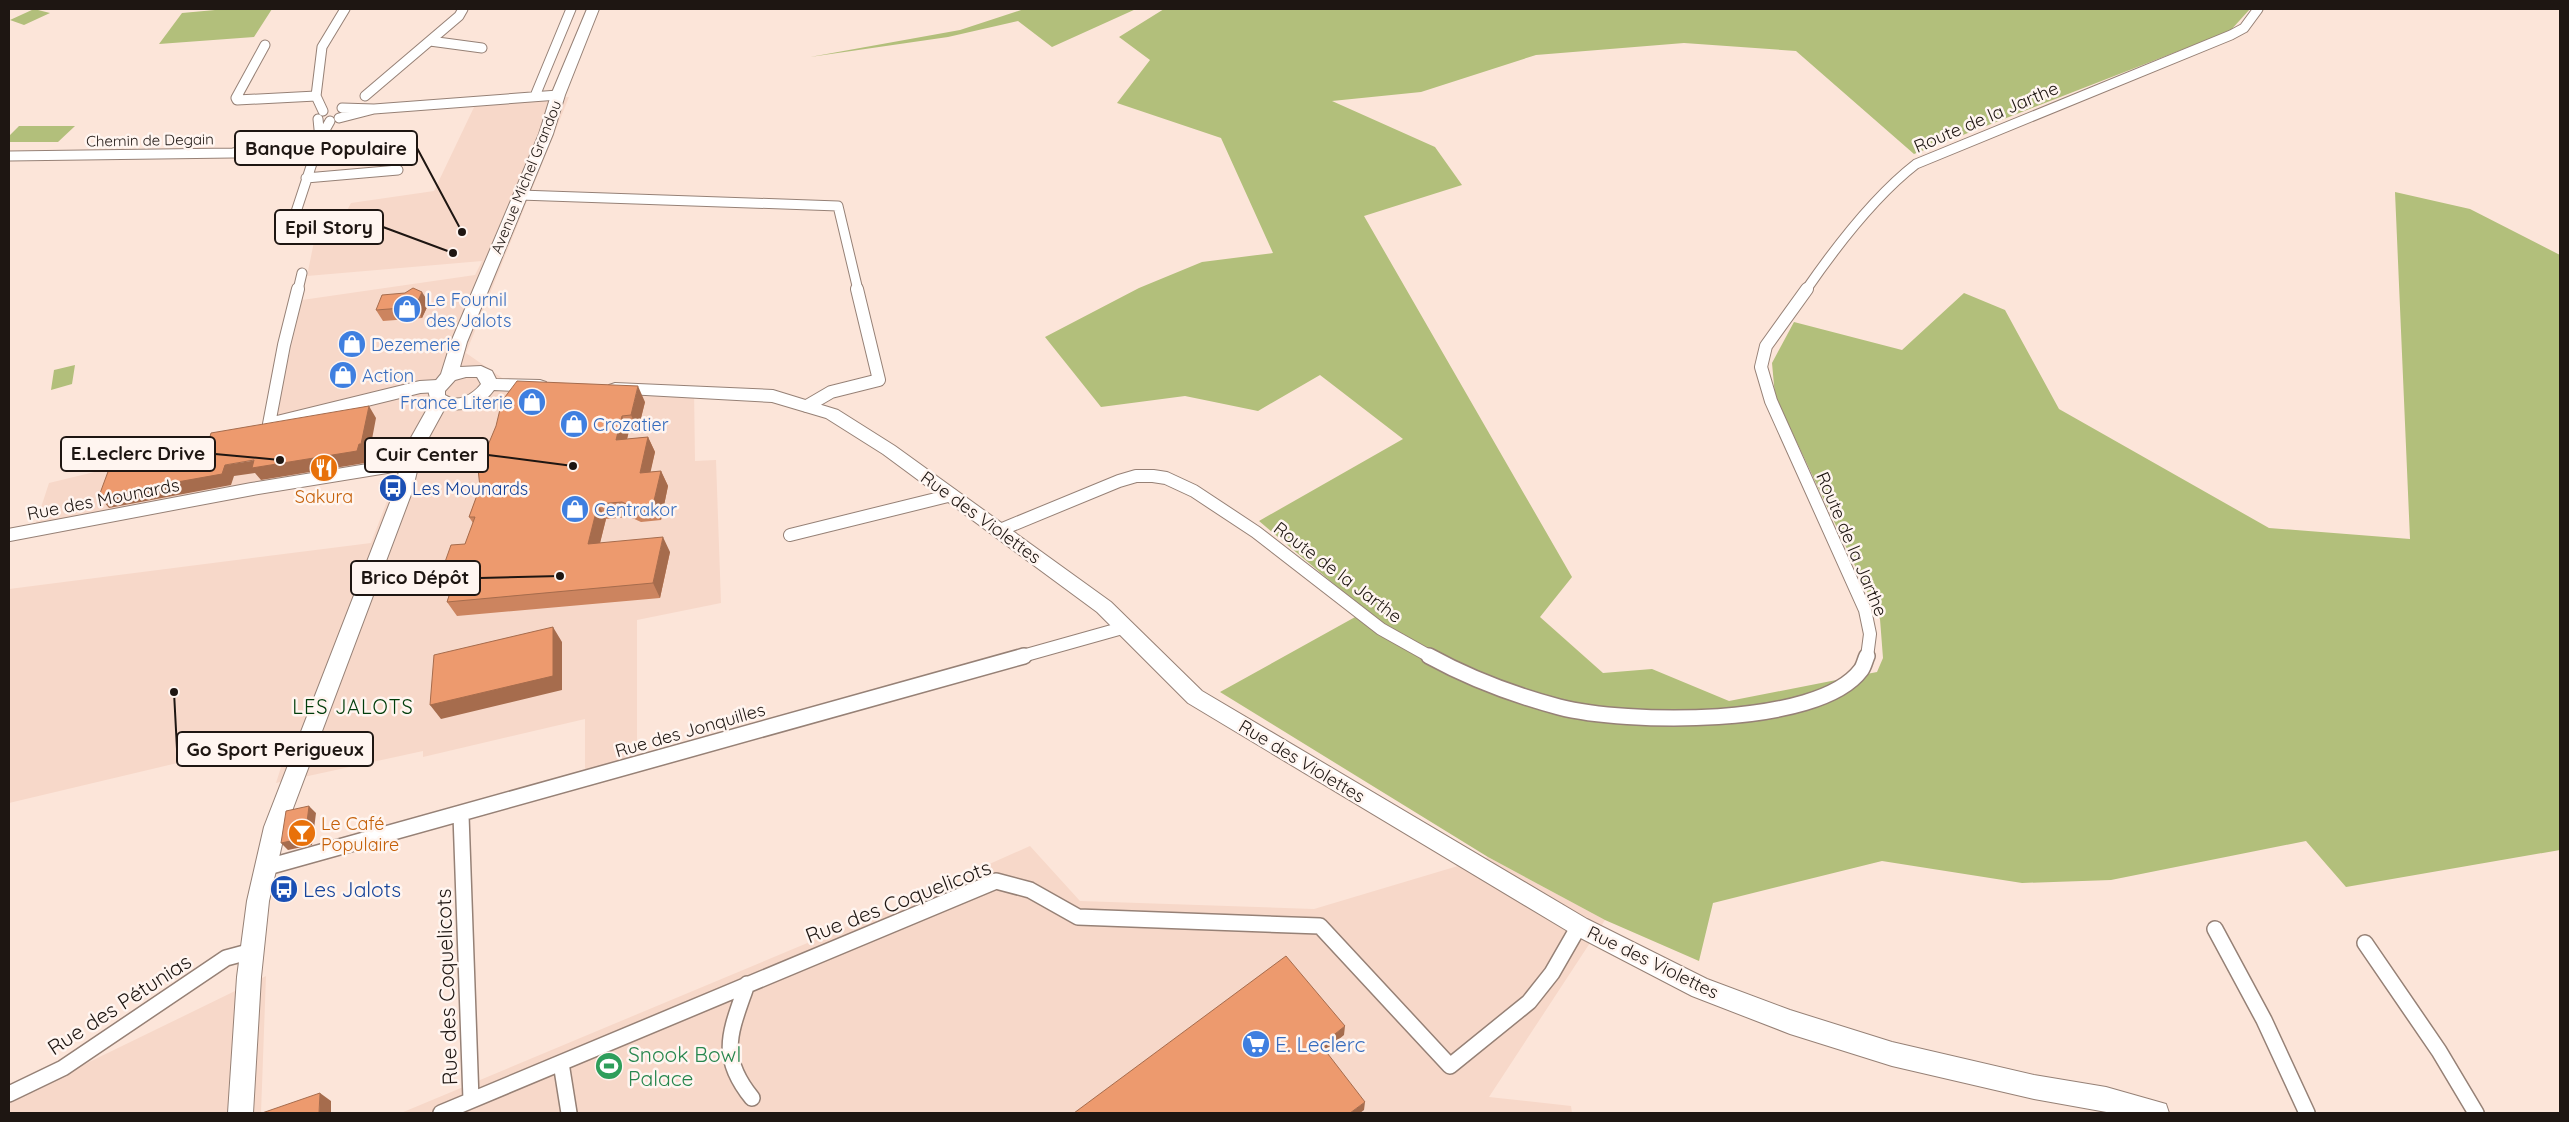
<svg xmlns="http://www.w3.org/2000/svg" width="2569" height="1122" font-family="Quicksand,sans-serif">
  <rect width="100%" height="100%" fill="#fce5d9"/>
  <path fill="#f7d8c9" d="M569,97L466,353L505,380L694,388L695,461L716,460L721,603L637,620V760L585,774V719L423,757V751L276,783L291,736L9,803V589L371,543L399,470L33,532L49,483L272,429L302,300L475,275L482,261L307,276L316,232L336,231L351,203L434,191L476,103Z
    M1030,846L1080,901L1314,909L1488,857L1605,920L1489,1097L1571,1106L1572,1113H401L891,908Z
    M266,976L261,1113H9V1101Z"/>
  <path fill="#b2bf7b" d="M34,9L50,13L24,25L10,20Z
    M226,9H272L254,37L159,44L182,13Z
    M1024,9H1136L1052,47L1018,21L948,37L810,57L960,30Z
    M1164,9H2250L2230,31L1914,154L1796,51L1684,43L1536,55L1421,92L1332,101L1435,147L1462,185L1364,216L1572,577L1540,617L1603,673L1652,669L1729,701L1877,672L1883,658L1880,619L1775,396L1772,363L1794,322L1902,350L1964,293L2005,310L2059,409L2269,528L2410,539L2395,192L2470,209L2560,255V850L2346,887L2306,841L2111,880L2022,883L1882,861L1713,903L1699,961L1605,920L1488,857L1220,692L1366,611L1259,521L1403,439L1320,375L1258,411L1185,396L1101,407L1045,337L1139,288L1202,262L1273,253L1221,138L1117,103L1150,60L1119,37Z
    M19,126H75L58,142H9V136Z
    M75,365L72,384L51,390L54,370Z"/>
  <g fill="none" stroke-linecap="round" stroke-linejoin="round">
    <defs>
      <path id="street-far2" d="M430,41L482,48
        M265,45L236,98L237,100L316,96
        M365,96L459,16L463,9
        M535,96L571,9
        M374,109L558,95
        M323,111L316,96L322,47L345,9
        M339,118L374,109L342,108
        M320,139L330,121
        M9,156L233,153L320,139
        M306,178L398,170
        M520,195L838,206L858,290
        M290,230L320,139L318,119
        M298,290L302,273
        M1806,290C1835,248 1876,195 1916,164L2231,35L2244,28L2258,9"/>
      <path id="street-far1" d="M298,289L284,345L269,424L420,387L438,386
        M1807,289L1766,346L1761,367L1771,401L1865,610L1870,634L1867,657
        M807,406L831,392L879,380L857,289
        M1000,530L1119,481L1136,476H1153L1166,478L1194,491L1256,532L1381,629L1431,657
        M9,535L252,489L411,463
        M790,535L952,495
        M1019,657L1126,627"/>
      <path id="street" d="M1429,656C1469,678 1514,695 1559,707C1624,724 1818,728 1861,670C1864,666 1865,660 1867,656
        M461,815L471,1100
        M264,868L1024,656
        M2215,929L2264,1020L2307,1113
        M2365,943L2439,1051L2476,1113
        M747,984C731,1031 717,1055 752,1098
        M561,1063L569,1113
        M9,1094L63,1068L226,958L252,951
        M441,1113L996,881L1030,890L1078,917L1320,926L1450,1066L1529,1002L1552,973L1579,926"/>
      <path id="secondary" d="M587,9H599L565,95L553,134L467,342L460,367L481,366L492,371L496,379L540,380L546,382L548,386L546,390L540,392L494,390C484,405 462,413 445,408L422,450L412,492L286,827L269,901L261,977L253,1113H228L237,977L247,901L264,827L394,492L404,450L431,402L428,390L441,374L451,342L539,134L551,95ZM466,377H477L481,384C473,394 458,404 445,395V391L455,380Z
        M615,383L773,390L838,410L895,446L1111,602L1202,691L1587,919L1707,979L1790,1010L1892,1042L2034,1075L2106,1087L2166,1104L2169,1113H2112L2034,1099L1892,1066L1790,1034L1692,996L1571,933L1188,703L1097,612L883,454L826,418L772,402L609,393L607,389L609,385Z"/>
    </defs>
    <use href="#street-far2" stroke="#968176" stroke-width="11"/>
    <use href="#street-far1" stroke="#968176" stroke-width="14"/>
    <use href="#street" stroke="#968176" stroke-width="18"/>
    <use href="#secondary" stroke="#968176" stroke-width="2"/>
    <use href="#street-far2" stroke="#fff" stroke-width="9"/>
    <use href="#street-far1" stroke="#fff" stroke-width="12"/>
    <use href="#street" stroke="#fff" stroke-width="15"/>
    <use href="#secondary" fill="#fff" fill-rule="evenodd"/>
  </g>
  <path fill="#cc845f" d="M429,303L422,318L383,321L376,310Z
    M645,402L638,430L629,431L627,439L648,437L655,452L650,472L661,471L668,486L661,520L641,522L630,517L606,519L600,543L670,552L660,598L457,616L447,602L449,594L439,579L465,544L473,523L469,517L480,487L496,426Z"/>
  <path fill="#a66c4d" d="M422,292L429,303L422,318L415,307Z
    M638,386L645,402L638,430L631,415Z
    M369,406L376,418L369,455H367L365,463L261,480L255,473L234,476L231,485L109,508L99,496L225,465L359,444Z
    M622,416L629,431L623,455L616,440Z
    M648,437L655,452L647,488L640,473Z
    M661,471L668,486L661,520L653,505Z
    M598,504L606,519L596,559L588,544Z
    M663,537L670,552L660,598L653,583Z
    M553,627L562,642V690L441,719L430,705Z
    M309,806L316,813L312,845L288,850L281,843Z
    M1345,1026L1344,1035L1321,1054V1045Z
    M320,1093L331,1101V1113H319Z
    M1365,1102L1364,1110L1360,1113H1350Z"/>
  <path fill="#ed9a6e" stroke="#a66c4d" d="M413,288L422,292L415,307L376,310L382,295L405,293Z
    M517,381L638,386L631,415L622,416L616,440L648,437L640,473L661,471L653,505L633,507L622,502L598,504L588,544L663,537L653,583L447,602L455,578L439,579L451,545L465,544L475,517H469L480,487L478,469L496,426L502,401Z
    M369,406L361,444H359L357,451L252,468L254,460L225,465L222,474L99,496L109,469L206,452L211,433Z
    M553,627V676L430,705L434,655Z
    M309,806L305,838L281,843L286,811Z
    M1286,956L1345,1026L1321,1045L1365,1102L1350,1113H1074Z
    M320,1093L319,1113H262Z"/>
  <defs>
    <symbol id="shop-disc" viewBox="-11 -11 22 22"><circle r="9.5" fill="#3f7fe0" stroke="#fff5f0"/><path d="M-5-2.5h2.3a2.7 3.5 0 0 1 5.4 0H5L5.5 6h-11ZM-1.5-2.5h3a1.5 2.3 0 0 0-3 0Z" fill="#fff"/></symbol>
    <symbol id="restaurant-disc" viewBox="-11 -11 22 22"><circle r="9.5" fill="#e8710a" stroke="#fff5f0"/><path d="M-5-6h1v4h1v-4h1v4h1v-4h1v5L-1.5 .5V6h-2V.5L-5-1ZM5-6V6H3V1.5H1.5Q1.5-4 5-6Z" fill="#fff"/></symbol>
    <symbol id="bus-disc" viewBox="-11 -11 22 22"><circle r="9.5" fill="#1a4fb4" stroke="#fff5f0"/><path d="M-5-6H5V4H4V6H2V4H-2V6H-4V4H-5ZM-3.5-4V0h7V-4ZM-3.5 1.2v1.5H-2V1.2ZM2 1.2v1.5H3.5V1.2Z" fill="#fff"/></symbol>
    <symbol id="bar-disc" viewBox="-11 -11 22 22"><circle r="9.5" fill="#e8710a" stroke="#fff5f0"/><path d="M-6-5H6L.8 .8V4.5H3.5V6h-7V4.5H-.8V.8Z" fill="#fff"/></symbol>
    <symbol id="supermarket-disc" viewBox="-11 -11 22 22"><circle r="9.5" fill="#3f7fe0" stroke="#fff5f0"/><path d="M-6-5.5h2.5l.6 2H6L4.5 2H-2.5L-4.4-4H-6ZM-1.5 3.2a1.3 1.3 0 1 0 .1 0ZM3 3.2a1.3 1.3 0 1 0 .1 0Z" fill="#fff"/></symbol>
    <symbol id="stadium-disc" viewBox="-11 -11 22 22"><circle r="9.5" fill="#2e9e5b" stroke="#fff5f0"/><path d="M0-5a6.5 5 0 1 0 0 10a6.5 5 0 1 0 0-10ZM-3.5-1.8h7v3.6h-7Z" fill="#fff"/></symbol>
  </defs>
  <g fill-rule="evenodd">
    <use href="#shop-disc" x="391" y="293" width="32" height="32"/>
    <use href="#shop-disc" x="336" y="328" width="32" height="32"/>
    <use href="#shop-disc" x="327" y="359" width="32" height="32"/>
    <use href="#shop-disc" x="516" y="386" width="32" height="32"/>
    <use href="#shop-disc" x="558" y="408" width="32" height="32"/>
    <use href="#restaurant-disc" x="308" y="452" width="32" height="32"/>
    <use href="#bus-disc" x="377" y="472" width="32" height="32"/>
    <use href="#shop-disc" x="559" y="493" width="32" height="32"/>
    <use href="#bar-disc" x="286" y="817" width="32" height="32"/>
    <use href="#bus-disc" x="268" y="873" width="32" height="32"/>
    <use href="#supermarket-disc" x="1240" y="1028" width="32" height="32"/>
    <use href="#stadium-disc" x="593" y="1050" width="32" height="32"/>
  </g>
  <g text-anchor="middle" dominant-baseline="central" stroke-width="5" stroke-linejoin="round" paint-order="stroke">
    <g font-size="15" fill="#1e1612" stroke="#fff5f0">
      <text transform="translate(150 140) rotate(-1)">Chemin de Degain</text>
      <text transform="translate(526 177) rotate(-68)">Avenue Michel Grandou</text>
    </g>
    <g font-size="18" fill="#1e1612" stroke="#fff5f0">
      <text transform="translate(1986 117) rotate(-23)">Route de la Jarthe</text>
      <text transform="translate(103 499) rotate(-11)">Rue des Mounards</text>
      <text transform="translate(981 517) rotate(36)">Rue des Violettes</text>
      <text transform="translate(1852 544) rotate(67)">Route de la Jarthe</text>
      <text transform="translate(1338 572) rotate(37)">Route de la Jarthe</text>
      <text transform="translate(690 730) rotate(-16)">Rue des Jonquilles</text>
      <text transform="translate(1302 761) rotate(31)">Rue des Violettes</text>
      <text transform="translate(1653 962) rotate(26)">Rue des Violettes</text>
    </g>
    <g font-size="18" fill="#366cbe" stroke="#fff5f0" text-anchor="start">
      <text x="426" y="299">Le Fournil<tspan x="426" dy="21">des Jalots</tspan></text>
      <text x="371" y="344">Dezemerie</text>
      <text x="362" y="375">Action</text>
      <text x="513" y="402" text-anchor="end">France Literie</text>
      <text x="593" y="424">Crozatier</text>
      <text x="594" y="509">Centrakor</text>
    </g>
    <g font-size="18" fill="#164399" stroke="#fff5f0" text-anchor="start">
      <text x="412" y="488">Les Mounards</text>
    </g>
    <g font-size="18" fill="#c56008" stroke="#fff5f0">
      <text x="324" y="496">Sakura</text>
      <text x="321" y="823" text-anchor="start">Le Café<tspan x="321" dy="21">Populaire</tspan></text>
    </g>
    <g font-size="20" letter-spacing="1" fill="#003d0a" stroke="#fff5f0">
      <text x="353" y="706">LES JALOTS</text>
    </g>
    <g font-size="21" fill="#164399" stroke="#fff5f0" text-anchor="start">
      <text x="303" y="889">Les Jalots</text>
    </g>
    <g font-size="21" fill="#1e1612" stroke="#fff5f0">
      <text transform="translate(898 901) rotate(-21)">Rue des Coquelicots</text>
      <text transform="translate(446 987) rotate(-92)">Rue des Coquelicots</text>
      <text transform="translate(119 1004) rotate(-33)">Rue des Pétunias</text>
    </g>
    <g font-size="21" fill="#366cbe" stroke="#fff5f0" text-anchor="start">
      <text x="1275" y="1044">E. Leclerc</text>
    </g>
    <g font-size="21" fill="#27864d" stroke="#fff5f0" text-anchor="start">
      <text x="628" y="1054">Snook Bowl<tspan x="628" dy="24">Palace</tspan></text>
    </g>
  </g>
  <path fill="none" stroke="#1e1612" stroke-width="2" d="M462 232L417 148M453 253L383 227M280 460L215 454M573 466L488 455M560 576L480 578M174 692L177 749"/>
  <g fill="#1e1612" stroke="#fff5f0" stroke-width="2">
    <circle cx="462" cy="232" r="5"/>
    <circle cx="453" cy="253" r="5"/>
    <circle cx="280" cy="460" r="5"/>
    <circle cx="573" cy="466" r="5"/>
    <circle cx="560" cy="576" r="5"/>
    <circle cx="174" cy="692" r="5"/>
  </g>
  <g fill="#fff5f0" stroke="#1e1612" stroke-width="2">
    <rect x="235" y="131" width="182" height="34" rx="5"/>
    <rect x="275" y="210" width="108" height="34" rx="5"/>
    <rect x="61" y="437" width="154" height="34" rx="5"/>
    <rect x="365" y="438" width="123" height="34" rx="5"/>
    <rect x="351" y="561" width="129" height="34" rx="5"/>
    <rect x="177" y="732" width="196" height="34" rx="5"/>
  </g>
  <g font-size="19" text-anchor="middle" font-weight="bold" fill="#1e1612">
    <text x="326" y="155">Banque Populaire</text>
    <text x="329" y="234">Epil Story</text>
    <text x="138" y="460">E.Leclerc Drive</text>
    <text x="427" y="461">Cuir Center</text>
    <text x="415" y="584">Brico Dépôt</text>
    <text x="275" y="756">Go Sport Perigueux</text>
  </g>
  <rect width="2569" height="1122" fill="none" stroke="#1e1612" stroke-width="20"/>
</svg>
